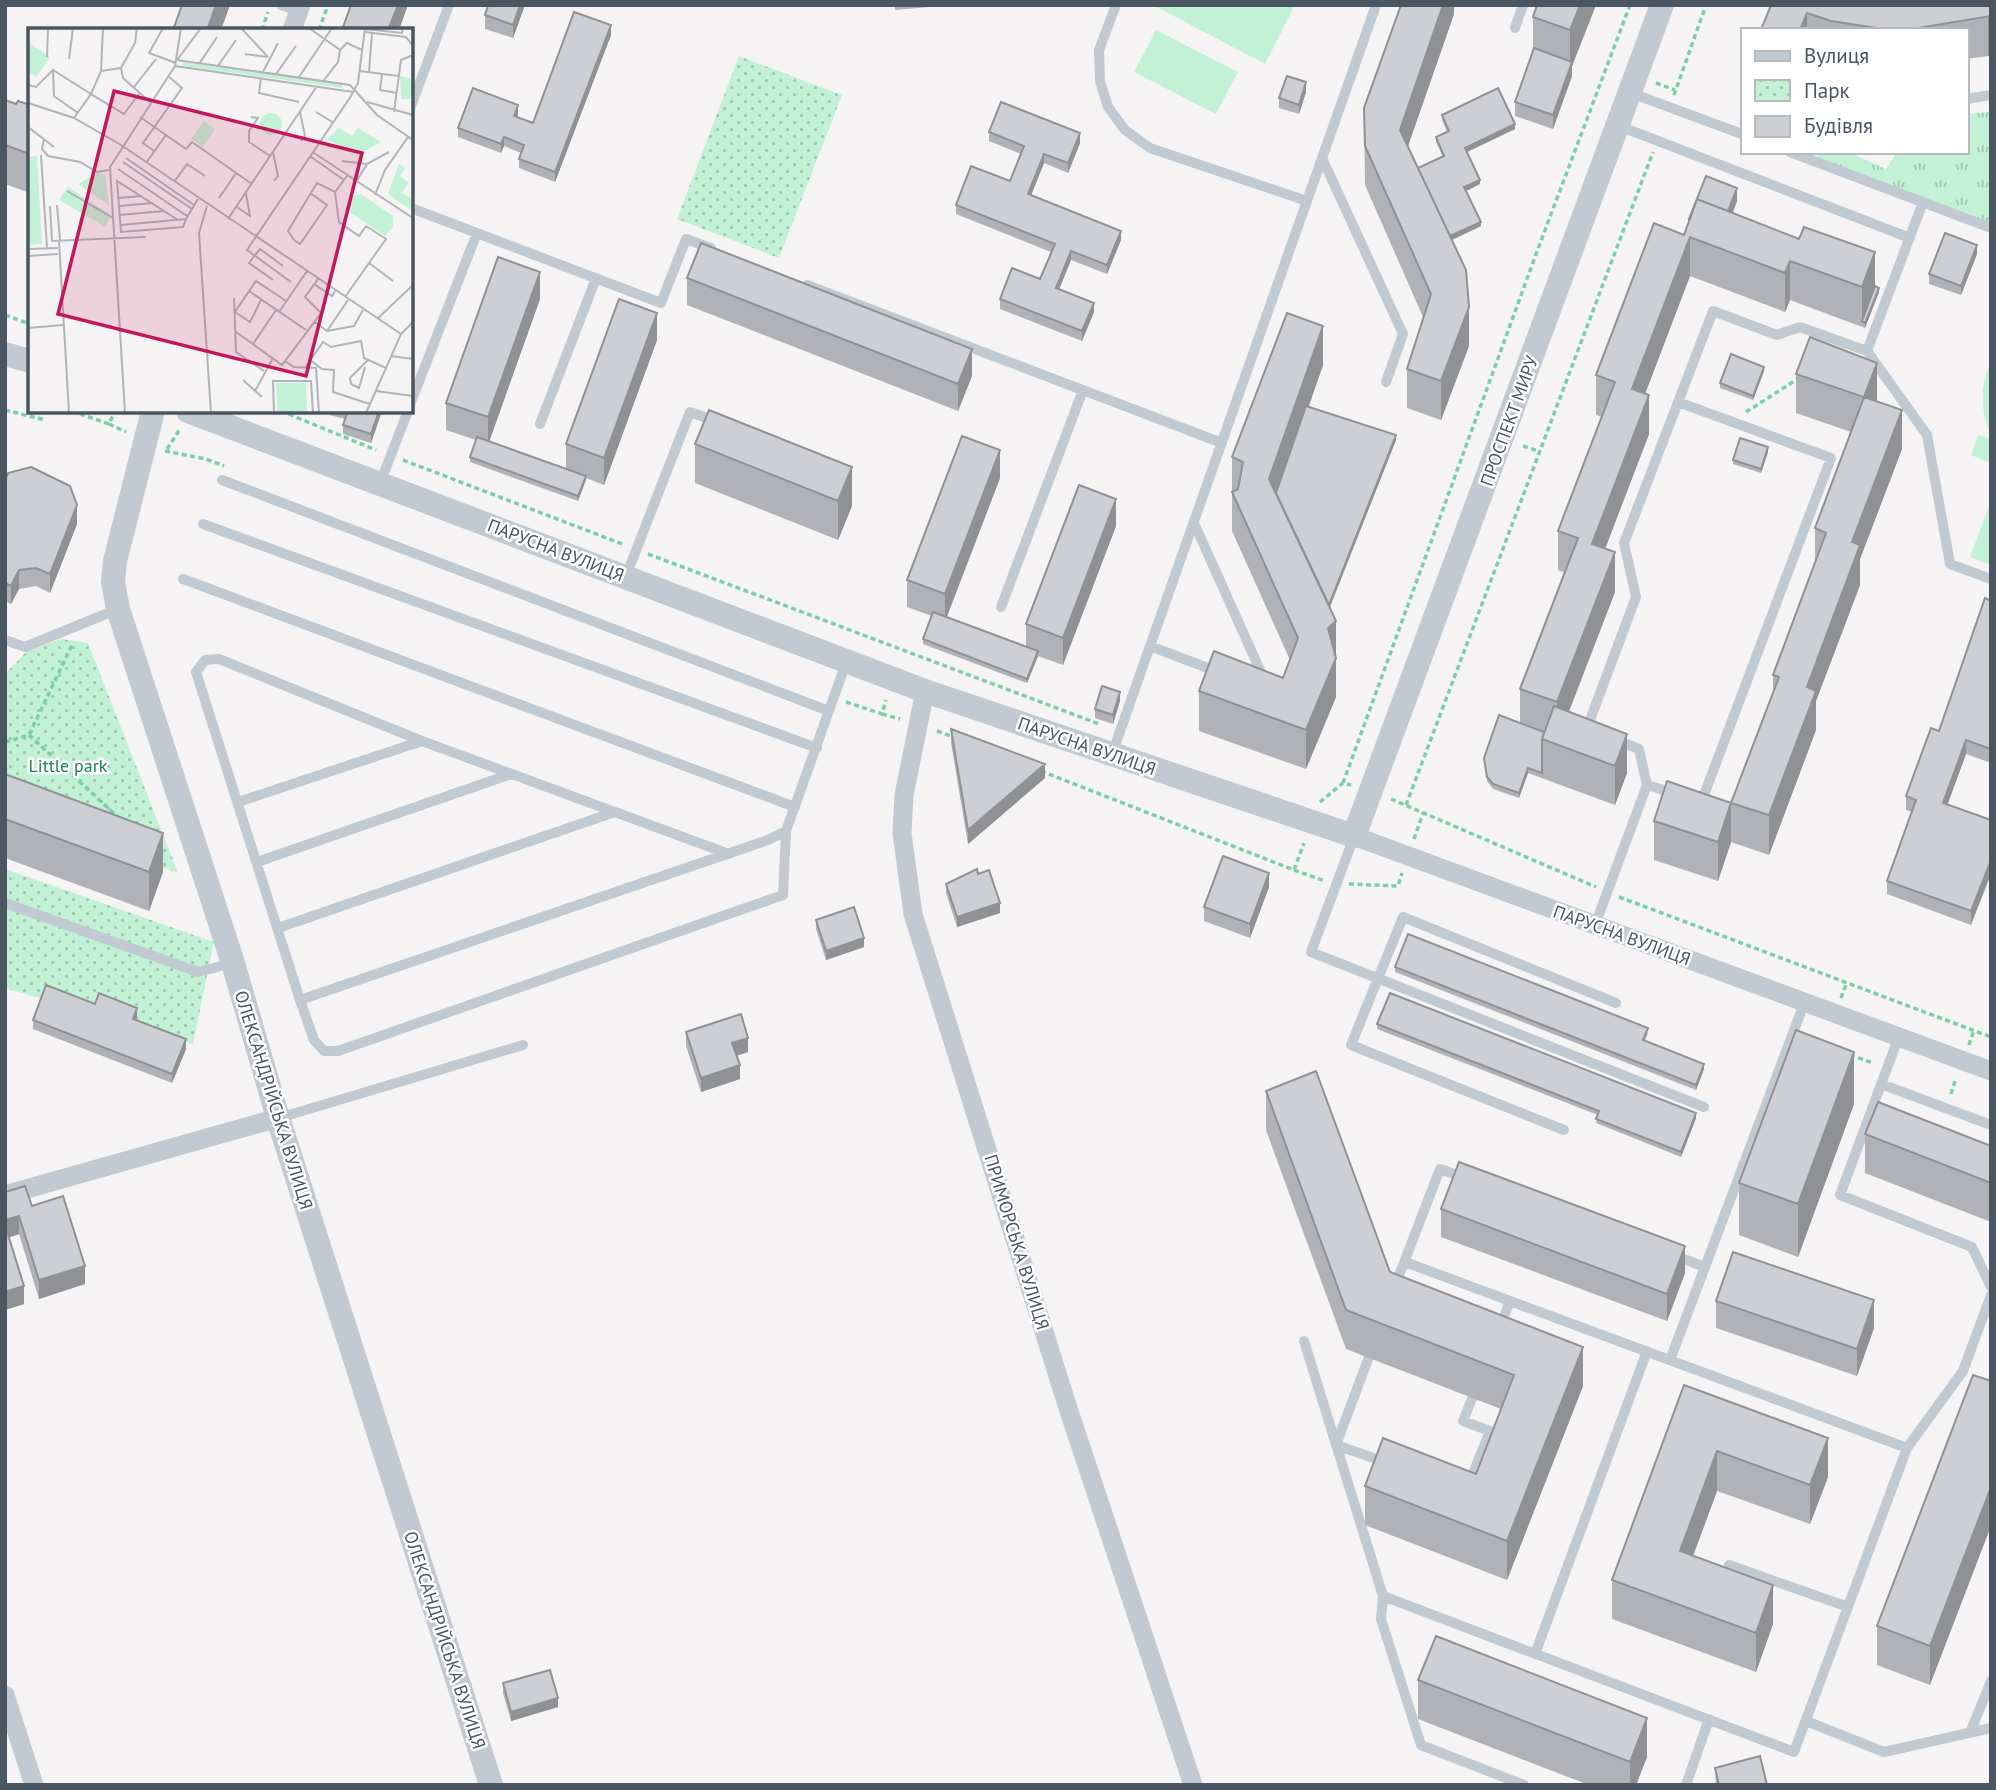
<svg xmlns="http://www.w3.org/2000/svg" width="1996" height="1790" font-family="'PT Sans',sans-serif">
  <defs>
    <pattern id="grass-tufts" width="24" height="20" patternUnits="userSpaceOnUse" patternTransform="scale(1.75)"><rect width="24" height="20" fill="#c3f1d5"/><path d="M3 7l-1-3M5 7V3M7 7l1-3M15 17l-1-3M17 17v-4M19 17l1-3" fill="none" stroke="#a0c6b0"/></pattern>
    <pattern id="park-dots" width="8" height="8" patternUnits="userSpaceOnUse" patternTransform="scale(1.75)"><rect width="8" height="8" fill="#c3f1d5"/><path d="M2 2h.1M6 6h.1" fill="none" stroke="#a0c6b0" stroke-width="1.8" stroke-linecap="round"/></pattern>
  </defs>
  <rect width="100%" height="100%" fill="#f5f3f3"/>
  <path fill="url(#grass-tufts)" d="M1991,112V228L1814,162L1820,152H1848L1886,169L1897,152H1966V114Z"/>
  <path fill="url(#park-dots)" d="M739,56L842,95L779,258L677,219Z
    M61,639L88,643L178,873L5,809V674L26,652Z
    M5,869L214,942L193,1044L5,988Z"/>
  <path fill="#c3f1d5" d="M1153,5H1295L1265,64Z
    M1156,30L1238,72L1216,114L1134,72Z
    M1991,363V436C1981,412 1979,387 1991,363Z
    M1978,435L1991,439V463L1971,455Z
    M1991,501V565L1970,557Z"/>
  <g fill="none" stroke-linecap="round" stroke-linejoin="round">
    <path stroke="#7ad0a6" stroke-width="3.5" stroke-dasharray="5 3.5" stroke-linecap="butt" d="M262,30L268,12
      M319,30L328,5
      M1656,83L1675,90
      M1674,95L1706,5
      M5,315L30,324
      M5,410L41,419L43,411
      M72,411L109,424L115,411
      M281,411L376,450
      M1746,412L1799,378
      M109,424L126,432
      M1523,446L1541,452
      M167,449L180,429
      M165,451L206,459L224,466
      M403,460L625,545
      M648,554L1099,724
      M846,702L882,714L886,700
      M882,714L900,719
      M937,731L953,737
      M29,735L120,819
      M5,742L29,735L72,645
      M1041,771L1294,870L1304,843
      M1343,783L1539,246L1630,5
      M1391,799L1596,887
      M1320,802L1343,783L1351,785
      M1406,805L1653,152
      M1414,839L1423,813
      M1294,870L1325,881
      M1349,884L1398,886L1402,873
      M1619,897L1991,1037
      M1841,998L1847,982
      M1969,1045L1974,1030
      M1850,1055L1873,1063
      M1951,1094L1956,1078"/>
    <path stroke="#c1cad2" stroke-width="10" d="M281,5L298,11
      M1116,5L1099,50L1100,81L1108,107L1125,130L1150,148L1307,201
      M1515,28L1523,5
      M1631,93L1742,134
      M1966,99L1991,95
      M411,106L449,5
      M1619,126L1910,238
      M1790,152L1991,228
      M1322,158L1403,334L1386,382
      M411,208L661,303L686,239L711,248
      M807,285L1222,443
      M1867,351L1927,435L1950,564L1991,579
      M411,402L477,233
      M1678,402L1831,458L1701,803L1698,802
      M540,424L596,278
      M222,480L829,711
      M380,483L408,411
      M1194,523L1264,679
      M203,524L817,748
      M626,576L690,412L718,422
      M183,579L795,807
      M1001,607L1083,390
      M5,640L25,647L118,609
      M1150,646L1218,672
      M1589,730L1587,728L1636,597L1624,543L1713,311L1777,335L1800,327L1867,351L1923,202
      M1112,754L1376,5
      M1647,785L1677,794
      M238,802L422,741
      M1354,837L1311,952L1704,1107
      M729,854L422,741L219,659L205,660L196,672L300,1000L314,1040L324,1051H338L783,895L786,831
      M257,862L511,774
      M5,903L198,972L233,963
      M1595,925L1647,785L1639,749L1616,740
      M278,928L612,813
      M300,1000L768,840L786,831L846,663
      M1899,1036L1840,1195L1972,1247L1991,1287
      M1881,1084L1991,1125
      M279,1118L523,1045
      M1564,1130L1351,1045L1403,917L1616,1003
      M1673,1255L1705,1267
      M1405,1262L1907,1448
      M1395,1286L1440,1169L1465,1178
      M1500,1327L1510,1301
      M1304,1341L1383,1596L1381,1619L1421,1745L1524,1785
      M1373,1346L1336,1445L1388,1463
      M1670,1360L1805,1001
      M1469,1483L1490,1431L1463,1421L1477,1386
      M1729,1565L1848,1607
      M1383,1596L1794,1752L1907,1448L1963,1371L1991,1295
      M1535,1654L1647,1351
      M1806,1721L1884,1752L1991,1728
      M1970,1733L1991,1681
      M1686,1785L1709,1719"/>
    <path stroke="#c1cad2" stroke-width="19" d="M292,30L301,5
      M925,691L904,795L902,833L913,914L1068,1408L1193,1785
      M1354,836L1991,1071
      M5,1195L278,1118
      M5,1695L34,1785"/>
    <path stroke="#c1cad2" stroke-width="24" d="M5,354L30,361
      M153,411L115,561L113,582L118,609L233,963L278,1118L491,1785
      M188,411L925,691L1354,836L1662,5"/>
  </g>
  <path fill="#b0b2b7" d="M488,5H525L513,38L485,29V15Z
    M895,5H952L895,10Z
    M1454,5V14L1408,146L1418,168L1443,157L1436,142V137L1447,132L1442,120V115L1515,129L1467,152L1480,184L1466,191L1481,226L1452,240L1469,346L1441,420L1407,408V369L1423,317L1365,185L1364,108Z
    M1537,5H1596L1572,66V76L1553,129L1515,116V102L1533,52V17Z
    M1771,5H1991L1988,56L1966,59V30H1761Z
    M611,35L555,182L519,168V159L521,153L504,146L501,153L458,137V128L518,114L517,117L533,123Z
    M5,86L7,100L16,104L30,105V193L5,184Z
    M1306,92L1299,114L1279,108V98Z
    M989,132L1080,143L1068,173L1044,163L1031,195L1121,240L1107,274L1071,260L1059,289L1094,312L1082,341L1000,309V299L1040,279L1051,252L956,214V205L1010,181L1021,154L989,141Z
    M1737,201L1733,213L1875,286L1879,292L1865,328L1790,300L1785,312L1690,276L1645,394L1649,434L1605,549L1615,592L1569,712L1627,773L1615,805L1528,773L1519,798L1493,789L1487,781L1484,758L1520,723V689L1565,573L1558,570V531L1602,417L1596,415V375L1684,235Z
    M1977,254L1961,295L1929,284V274Z
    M687,278L972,376L958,411L687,305Z
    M540,299L489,441L566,468V444L657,340L604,485L586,478L578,501L470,462V457L476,440L446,430V403Z
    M1323,365L1309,406L1396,440L1330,607L1336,621V697L1306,769L1199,731V691L1283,678L1290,660L1232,531V457Z
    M1764,371L1753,400L1720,388V383Z
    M1796,374L1877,402L1902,449L1860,559V585L1816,701V730L1769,855L1731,842L1718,881L1654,860V821L1731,803L1773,695V675L1815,562V528L1851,432L1796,413Z
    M330,411H382L371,443L343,434V425L345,419L330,415Z
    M695,444L852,506L838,540L695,483Z
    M1768,452L1761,473L1733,464V460Z
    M1000,478L947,617L1026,647V624L1116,526L1063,665L1038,656L1027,683L923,644V639L932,616L907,607V580Z
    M5,480L77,524L50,593L36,586L19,589L11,604L5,601Z
    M1991,601V763L1966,754L1947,805L1991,820L1971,925L1887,894V881L1912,812L1906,810V796L1939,731Z
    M1120,701L1113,724L1095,718V709Z
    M951,729L1045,778L968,844L951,743Z
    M5,774L163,872L149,911L5,858Z
    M978,874L1000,913L957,927L946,893V884Z
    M1269,887L1250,938L1204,921V907Z
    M816,920L864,947L826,960L816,929Z
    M1395,967L1648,1033L1645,1041L1704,1069L1696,1090L1395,972Z
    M95,1004L137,1018L136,1020L186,1049L172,1083L33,1029V1020Z
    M1377,1024L1696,1118L1681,1157L1596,1123L1598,1115L1377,1029Z
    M686,1032L748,1052L736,1056L740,1079L701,1092L686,1046Z
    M1266,1091L1390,1272L1583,1386L1507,1580L1365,1525V1486L1476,1474L1501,1409L1346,1349L1266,1130Z
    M1854,1104L1798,1257L1739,1235V1183Z
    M1865,1134L1991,1146V1222L1865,1173Z
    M5,1192L32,1206L85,1284L39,1299L19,1234L9,1237L24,1304L5,1310Z
    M1441,1209L1685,1273L1667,1321L1441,1237Z
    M1716,1301L1874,1328L1857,1376L1716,1328Z
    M1973,1375L1930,1685L1877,1665V1626Z
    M1684,1385L1828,1477L1810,1524L1717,1491L1693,1556L1773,1624L1756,1672L1612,1619V1580Z
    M1418,1680L1647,1757L1636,1785H1589L1418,1719Z
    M503,1683L558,1707L511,1721L503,1693Z
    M1715,1768L1767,1785H1716Z"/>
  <path fill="#909195" d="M216,5H229V8L221,30H207Z
    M398,5H408L399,30H388Z
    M520,5H525L513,38V25Z
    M1443,5H1454V14L1400,169V130Z
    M1580,5H1596L1572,66V76L1553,129V115L1570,65V30Z
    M1807,13V30H1800Z
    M1991,16V55L1988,56V17Z
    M611,25V35L555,182V172Z
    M1306,82V92L1299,114V105Z
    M7,87V126L5,131V92Z
    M518,105V114L514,125V116Z
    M1515,124V129L1465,153V148Z
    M1080,133V143L1068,173V163Z
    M504,137V146L501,153V144Z
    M1044,154V163L1028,203V194Z
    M1480,180V184L1464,192V187Z
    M1737,188V201L1720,245V231Z
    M1481,222V226L1437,247V242Z
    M1121,231V240L1107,274V265Z
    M1690,237V276L1632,428V389Z
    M1977,245V254L1961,295V286Z
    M1071,251V260L1056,297V288Z
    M1875,252V291L1862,321V287Z
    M1790,261V300L1785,312V273Z
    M540,272V299L488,445V417Z
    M1879,288V292L1865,328V323Z
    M1094,303V312L1082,341V331Z
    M1469,307V346L1441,420V381Z
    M657,313V340L604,485V458Z
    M1323,326V365L1270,515L1269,479Z
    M972,349V376L958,411V384Z
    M1877,363V402L1864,397Z
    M1764,367V371L1753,400V396Z
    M1649,395V434L1592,583V544Z
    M1902,410V449L1860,559V585L1816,701V730L1769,855V815L1807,687L1852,542Z
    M379,411H382L371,443V434Z
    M1396,435V440L1321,629V625Z
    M1768,447V452L1761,473V469Z
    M1000,450V478L945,621V594Z
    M852,467V506L838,540V501Z
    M586,476V480L578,501V496Z
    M1116,499V526L1063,665V638Z
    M77,505V524L50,593V574Z
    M1615,552V592L1556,744L1557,737V702Z
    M19,570V589L11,604V586Z
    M1336,621V697L1306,769V730L1328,628Z
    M1038,651V656L1027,683V679Z
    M1120,692V701L1113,724V715Z
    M1627,734V773L1615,805V766Z
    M1966,740V754L1943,817V803Z
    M1045,764V778L968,844V830Z
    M1528,768V773L1519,798V793Z
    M1731,803V842L1718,881V842Z
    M163,833V872L149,911V872Z
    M1991,860V874L1971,925V911Z
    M1269,873V887L1250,938V924Z
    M1000,903V913L957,927V917Z
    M864,938V947L826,960V951Z
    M137,1008V1018L133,1028V1019Z
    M748,1038V1052L732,1057V1043Z
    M186,1039V1049L172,1083V1074Z
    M1854,1052V1104L1798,1257V1204Z
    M1704,1064V1069L1696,1090V1085Z
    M740,1065V1079L701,1092V1078Z
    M1696,1113V1118L1681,1157V1152Z
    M19,1216V1234L5,1239V1220Z
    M1685,1246V1273L1667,1321V1294Z
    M85,1266V1284L39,1299V1280Z
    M24,1286V1304L5,1310V1292Z
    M1874,1300V1328L1857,1376V1349Z
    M1583,1347V1386L1507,1580V1541Z
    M1828,1438V1477L1810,1524V1485Z
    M1717,1451V1491L1680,1591V1551Z
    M1991,1487V1526L1930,1685V1646Z
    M1773,1585V1624L1756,1672V1633Z
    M558,1698V1707L511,1721V1712Z
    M1647,1718V1757L1636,1785H1630V1762Z"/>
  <path fill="#cdcfd5" stroke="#909195" stroke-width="2" d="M182,5H216L207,30H173Z
    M351,5H398L388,30H342Z
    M488,5H520L513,25L485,15Z
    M1401,5H1443L1400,130L1466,270L1469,307L1441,381L1407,369L1431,294L1365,146L1364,108Z
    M1537,5H1580L1570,30L1533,17Z
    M1771,5H1991V16L1906,30H1890L1831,21L1807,13L1800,30H1761Z
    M574,12L611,25L555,172L519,159L524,145L504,137L501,144L458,128L473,88L518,105L514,116L533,123Z
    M1534,48L1572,62L1553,115L1515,102Z
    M1287,76L1306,82L1299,105L1279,98Z
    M1498,88L1515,124L1465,148L1480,180L1464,187L1481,222L1450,236L1418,168L1444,156L1436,137L1449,131L1442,115Z
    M5,100L16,104L18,101L30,105V154L5,145Z
    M1001,102L1080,133L1068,163L1044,154L1028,194L1121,231L1107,265L1071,251L1056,288L1094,303L1082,331L1000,299L1012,268L1040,279L1055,244L956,205L971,166L1010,181L1024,146L989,132Z
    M1706,176L1737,188L1728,211L1697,199L1690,219H1689Z
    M1697,199L1799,239L1804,227L1875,252L1862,287L1790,261L1785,273L1690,237L1632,389L1649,395L1592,544L1615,552L1557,702L1520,689L1578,538L1558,531L1615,382L1596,375L1654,223L1684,235Z
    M1945,233L1977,245L1961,286L1929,274Z
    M701,243L972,349L958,384L687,278Z
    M498,257L540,272L488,417L446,403Z
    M1875,286L1879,288L1865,323L1862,321Z
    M619,299L657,313L604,458L566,444Z
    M1287,313L1323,326L1269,479L1336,621L1328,628L1336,658L1306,730L1199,691L1214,651L1283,678L1298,638L1232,492L1238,489L1243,462L1232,457Z
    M1810,337L1877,363L1864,397L1902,410L1852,542L1860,545L1807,687L1816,691L1769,815L1731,803L1718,842L1654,821L1667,781L1731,803L1779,677L1773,675L1826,533L1815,528L1864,397L1796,374Z
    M1731,354L1764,367L1753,396L1720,383Z
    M1306,406L1396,435L1329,605L1276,493Z
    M709,410L852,467L838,501L695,444Z
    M348,411H379L371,434L343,425Z
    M962,436L1000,450L945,594L907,580Z
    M477,437L586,476L578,496L470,457Z
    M1740,438L1768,447L1761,469L1733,460Z
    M31,467L70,486L77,505L50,574L36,568L19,570L11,586L5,583V480L8,473Z
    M1079,485L1116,499L1063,638L1026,624Z
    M1985,598L1991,601V749L1966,740L1943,803L1991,820V860L1971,911L1887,881L1916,800L1906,796L1931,728L1939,731Z
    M933,612L1038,651L1027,679L923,639Z
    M1102,686L1120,692L1113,715L1095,709Z
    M1554,706L1627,734L1615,766L1542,739Z
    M1499,715L1544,732L1542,739V773L1528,768L1519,793L1493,784L1487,777L1484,758Z
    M951,729L1045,764L968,830Z
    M5,774L163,833L149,872L5,819Z
    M1223,856L1269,873L1250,924L1204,907Z
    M977,869L978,874L989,870L1000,903L957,917L946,884Z
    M854,907L864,938L826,951L816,920Z
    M1408,934L1648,1028L1643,1040L1704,1064L1696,1085L1395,967Z
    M46,985L95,1004L99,993L137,1008L133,1019L186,1039L172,1074L33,1020Z
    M1390,993L1696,1113L1681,1152L1596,1119L1599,1111L1377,1024Z
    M741,1014L748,1038L732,1043L740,1065L701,1078L686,1032Z
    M1796,1030L1854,1052L1798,1204L1739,1183Z
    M1316,1071L1390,1272L1583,1347L1507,1541L1365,1486L1383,1438L1476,1474L1514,1375L1346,1310L1266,1091Z
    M1878,1102L1991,1146V1183L1865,1134Z
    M1459,1162L1685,1246L1667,1294L1441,1209Z
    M25,1186L32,1206L63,1196L85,1266L39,1280L19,1216L5,1220V1192Z
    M5,1225L24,1286L5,1292Z
    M1733,1252L1874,1300L1857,1349L1716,1301Z
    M1973,1375L1991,1381V1487L1930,1646L1877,1626Z
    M1684,1385L1828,1438L1810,1485L1717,1451L1680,1551L1773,1585L1756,1633L1612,1580Z
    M1436,1636L1647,1718L1630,1762L1418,1680Z
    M550,1670L558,1698L511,1712L503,1683Z
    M1760,1756L1767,1785H1719L1715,1768Z"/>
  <g text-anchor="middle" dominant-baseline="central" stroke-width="5" stroke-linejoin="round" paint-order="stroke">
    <g font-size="18" fill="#4a5661" stroke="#fff">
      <text transform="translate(1509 421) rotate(-70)">ПРОСПЕКТ МИРУ</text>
      <text transform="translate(556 550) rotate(21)">ПАРУСНА ВУЛИЦЯ</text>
      <text transform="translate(1087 746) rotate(19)">ПАРУСНА ВУЛИЦЯ</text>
      <text transform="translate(1622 935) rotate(20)">ПАРУСНА ВУЛИЦЯ</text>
      <text transform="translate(274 1100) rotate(73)">ОЛЕКСАНДРІЙСЬКА ВУЛИЦЯ</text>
      <text transform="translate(1017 1242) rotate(73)">ПРИМОРСЬКА ВУЛИЦЯ</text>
      <text transform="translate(445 1640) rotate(72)">ОЛЕКСАНДРІЙСЬКА ВУЛИЦЯ</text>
    </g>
    <g font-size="18" fill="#17864f" stroke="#fff">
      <text x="68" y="765">Little park</text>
    </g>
  </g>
  <g transform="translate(28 28)">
    <rect width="385" height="385" fill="#f5f3f3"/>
    <path d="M155,34L314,56V60L155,38ZM371,136L377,140L372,148L381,155L374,165L385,171L384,183L360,166Z" fill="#c3f1d5"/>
    <path d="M9,128L14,216L0,217V129ZM248,355H278L279,385H250Z" fill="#c3f1d5"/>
    <path d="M372,48L385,51L384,71H373ZM176,93L187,101L175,119L163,111ZM311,100L324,108L330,100L353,114L335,124H321L299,111ZM69,145L77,146L81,177L50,156ZM40,159L83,187L77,199L31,172Z" fill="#c3f1d5"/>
    <path d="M0,14L22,29L8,49L0,43ZM232 96a11 11 0 1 1 22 0a11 11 0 1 1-22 0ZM333,166L365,188V198L357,208L317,181L323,168Z" fill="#c3f1d5"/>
    <path fill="none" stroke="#b1b4b9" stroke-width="2" d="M75,0L73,43L63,66L96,86L111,66M135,0L121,25L148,35M213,0L240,29M281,0L312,22L310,34L296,52M337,1L374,5L375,0M337,4L378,9L385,18M312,22L319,15L334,22M217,26L240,29M19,29L20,0M41,31L45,0M149,32L322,57L349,87L385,112M149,32L173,0M171,36L189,9M147,38L325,64M190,38L208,12M93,40L107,15L109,0M73,43L93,40L95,50L122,74M331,43L371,48M235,44L250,15M341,44L344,5M248,46L268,18M354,46L352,62L369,65M271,49L304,0M233,50L231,65L271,74M0,57L8,59L25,42M106,59L128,31M339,74L385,87M0,75L46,90L93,117L373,306M272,84L277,108L273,113M288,84L306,95M366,84L373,32L385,27M112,89L158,121L164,114L224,156M223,89L230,90L221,103V114L242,128M46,90L63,66L25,42L26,68L50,85M0,99L26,119M16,111L14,121L20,128L52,134L69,144L81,142M126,123L115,115L154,60L140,48M245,124L250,148L246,153M286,125L385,190M13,127L19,220M283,129L316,152M98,130L166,177M314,133L339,136L361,124M95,134L164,181M118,135L138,107M90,141L159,188M146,154L159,136L177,148M328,154L339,136M39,163L85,190M307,164L311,194L331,208L338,198L358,211L317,269M347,167L357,142L380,109M90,170L114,168M191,170L208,145M29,177L32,212M22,178L24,213L118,209M91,178L125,175M179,178L171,205L183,385M209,179L222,188L218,166M91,187L136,183M200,191L289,58M150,192L89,153L93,204L155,199L158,191M92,197L158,191L170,171M266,212L260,203L289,155L307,164L319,148M266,212L272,216L299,177L282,165M31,213L41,385M0,221L30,220M0,228L30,226M341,235L365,253M245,252L221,235L227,227L232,221L255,238M263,254L219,222L323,68L330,55L337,0M286,256L304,268L307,263M221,263L278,302M206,270L208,324L236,343M233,272L222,294L207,284L228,253L258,273M251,284L279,243M349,291L385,257M287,294L299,303L326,298L335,282M0,300L35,297M299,303L320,272M208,304L254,337L293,285L277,269L290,251M225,316L248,282M363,328L385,331M385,331V385M282,332L294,341L306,342L305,364L342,376M257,333L266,339L288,340L291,385M337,339L331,360L323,356L322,350L340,332M277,340L295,314L303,319L333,313L336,330L358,340M215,352L234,369M227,363L245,330M348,363L385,368M97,385L82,139L147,38L153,0M246,385L245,353H283L285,385M338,385L373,306L385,294"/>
    <path fill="#c2185b" fill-opacity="0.15" stroke="#c2185b" stroke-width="3.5" d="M86,63L334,125L278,348L30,286Z"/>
    <rect width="385" height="385" fill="none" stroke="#4a5661" stroke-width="3.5"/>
  </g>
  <rect width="1996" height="1790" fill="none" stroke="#4a5661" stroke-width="14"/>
  <rect x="1741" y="28" width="228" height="126" fill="#ffffff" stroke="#b7bbc0" stroke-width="2"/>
  <rect x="1755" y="51" width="35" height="10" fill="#c1cad2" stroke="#b7bbc0" stroke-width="2"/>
  <text x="1804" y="63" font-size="21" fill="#4a5661">Вулиця</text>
  <rect x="1755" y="80" width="35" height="21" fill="url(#park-dots)" stroke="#b7bbc0" stroke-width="2"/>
  <text x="1804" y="98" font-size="21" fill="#4a5661">Парк</text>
  <rect x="1755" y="116" width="35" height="21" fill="#cdcfd5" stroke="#b7bbc0" stroke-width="2"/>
  <text x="1804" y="133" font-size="21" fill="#4a5661">Будівля</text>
</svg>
